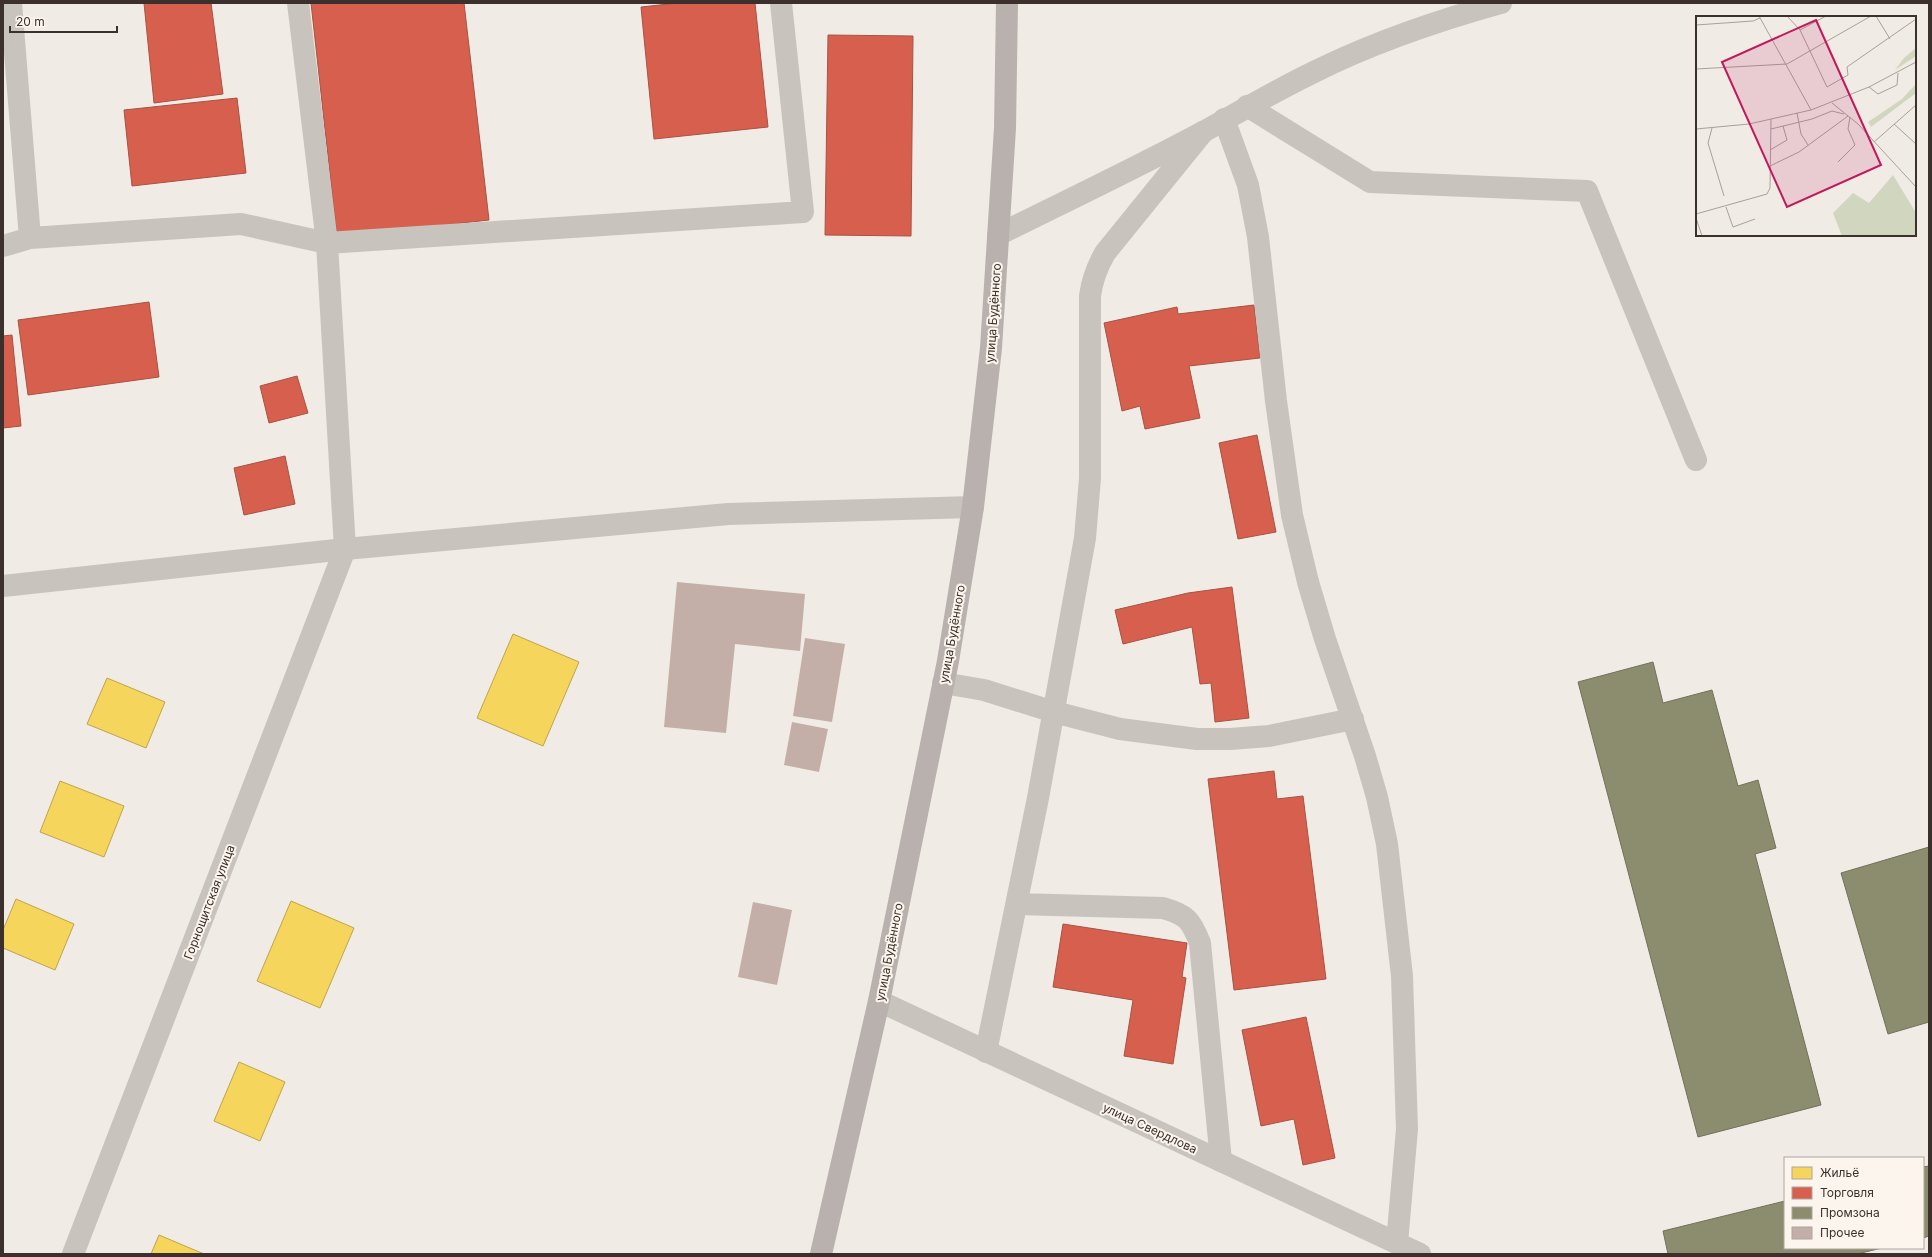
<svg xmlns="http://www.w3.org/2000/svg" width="1932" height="1257" font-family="Inter,sans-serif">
  <rect width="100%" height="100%" fill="#f0ebe5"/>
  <path fill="#f6d55c" stroke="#bea44d" d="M513,634L579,662L543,746L477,718Z
    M107,678L165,702L146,748L87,724Z
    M60,781L124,806L104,857L40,832Z
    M16,899L74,924L55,970L3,948V930Z
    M291,901L354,928L320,1008L257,981Z
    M239,1062L285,1082L260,1141L214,1121Z
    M159,1235L204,1254H151Z"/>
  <path fill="#d6604d" stroke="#a85243" d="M144,3H211L223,94L154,103Z
    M311,3H464L489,220L337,237Z
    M678,3H755L768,127L654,139L641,7Z
    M828,35L913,36L911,236L825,235Z
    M237,98L246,173L132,186L124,110Z
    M149,302L159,377L28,395L18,320Z
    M1254,305L1260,358L1189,366L1200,418L1145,429L1140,406L1122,411L1104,323L1177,307L1178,314Z
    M12,335L21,426L3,428V336Z
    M297,376L308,413L269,423L260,386Z
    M1257,435L1276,532L1238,539L1219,443Z
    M285,456L295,504L244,515L234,468Z
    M1232,587L1249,718L1215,722L1211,683L1200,684L1192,627L1123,644L1115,610L1188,593Z
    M1274,771L1277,799L1303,796L1326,979L1234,990L1208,779Z
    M1063,924L1187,943L1182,977L1186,978L1173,1064L1124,1056L1133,1000L1053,987Z
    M1306,1017L1335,1158L1303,1165L1294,1119L1261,1126L1242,1030Z"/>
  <path fill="#8c8c6e" stroke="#74705a" d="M1653,662L1663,703L1712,690L1738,786L1758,780L1776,848L1755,854L1821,1105L1698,1137L1578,682Z
    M1929,847V1022L1888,1034L1841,873Z
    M1929,1166V1236L1923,1238V1167Z
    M1785,1201V1248H1882L1857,1254H1668L1663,1231Z"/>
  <path fill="#c3afa7" d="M677,582L805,594L800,651L735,644L726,733L664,727Z
    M805,638L845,644L832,722L793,716Z
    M792,722L828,729L819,772L784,765Z
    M753,902L792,910L777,985L738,977Z"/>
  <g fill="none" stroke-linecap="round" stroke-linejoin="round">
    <path stroke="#c9c3be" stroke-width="22" d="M11,3L30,238
      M298,3L327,243L345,549
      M1247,106L1370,182L1587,191L1696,460
      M1224,119L1248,185L1258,237L1276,401L1292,515L1308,582L1325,639L1365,756L1377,797L1387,844L1402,976L1407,1129L1397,1243
      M3,246L30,238L241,224L327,243L803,212L781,3
      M943,683L984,690L1054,712L1120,729L1197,739H1230L1269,736L1353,719
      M1017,904L1163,908C1187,915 1191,920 1200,943L1221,1161
      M986,1052L1038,798L1085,538L1090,478V296C1092,280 1097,267 1105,253L1203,132"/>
    <path stroke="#c9c3be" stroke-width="22" d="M998,235C1066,201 1136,168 1203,132C1239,112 1275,91 1312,73C1372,43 1436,21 1501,3
      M3,586L345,549L728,514L973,507
      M73,1254L345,549"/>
    <path stroke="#c9c3be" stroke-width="22" d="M879,1001L1420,1254"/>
    <path stroke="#b8b1ad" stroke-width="22" d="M821,1254L879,1001L948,661L973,507L991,348L1005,128L1007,3"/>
  </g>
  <g text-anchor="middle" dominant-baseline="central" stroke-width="4" stroke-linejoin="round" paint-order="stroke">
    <g font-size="12" fill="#3b302b" stroke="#fbf5ee">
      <text transform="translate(993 313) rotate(-86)">улица Будённого</text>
      <text transform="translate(952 634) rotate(-80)">улица Будённого</text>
      <text transform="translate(209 902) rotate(-69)">Горнощитская улица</text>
      <text transform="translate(889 952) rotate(-79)">улица Будённого</text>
      <text transform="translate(1150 1128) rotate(25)">улица Свердлова</text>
    </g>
  </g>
  <g transform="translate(1696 16)">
    <rect width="220" height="220" fill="#f0ebe5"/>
    <path d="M220,32V40L199,54L208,42ZM220,68V77L175,111L172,106L206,83ZM197,159L220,197V220H146L137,197L157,177L173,187Z" fill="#d1d6bf"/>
    <path fill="none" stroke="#a8a09b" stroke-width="1" d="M63,0L115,94M91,0L104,14L131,71L152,59L151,51L220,3M180,0L194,23M0,9L57,5L64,2M104,14L130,0M0,53L91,48L175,0M173,71L182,78L201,69L202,57M136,87L162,108L220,171M101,97L105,118L112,129M198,108L220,128M16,112L12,127L28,180M0,113L53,108L115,94L173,71L220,46M75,113L116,103L136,95L148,98M178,126L220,89M74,134L91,124L87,110M142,146L159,129L152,113L154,101M74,150L103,136L152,100M30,191L37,211L59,203M0,198L71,178L74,172L75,103M0,202L6,220"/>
    <path fill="#c2185b" fill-opacity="0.15" stroke="#c2185b" stroke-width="2" d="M120,4L185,149L91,191L26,46Z"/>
    <rect width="220" height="220" fill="none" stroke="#3b302b" stroke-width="2"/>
  </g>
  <rect width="1932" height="1257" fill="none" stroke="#3b302b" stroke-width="8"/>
  <rect x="1784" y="1157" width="140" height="92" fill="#fbf5ee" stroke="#aea6a0"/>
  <rect x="1792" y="1167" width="20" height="12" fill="#f6d55c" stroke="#aea6a0"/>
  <text x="1820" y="1177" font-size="12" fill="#3b302b">Жильё</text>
  <rect x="1792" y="1187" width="20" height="12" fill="#d6604d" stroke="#aea6a0"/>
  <text x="1820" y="1197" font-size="12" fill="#3b302b">Торговля</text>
  <rect x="1792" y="1207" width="20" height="12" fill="#8c8c6e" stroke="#aea6a0"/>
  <text x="1820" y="1217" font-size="12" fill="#3b302b">Промзона</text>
  <rect x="1792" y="1227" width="20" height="12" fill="#c3afa7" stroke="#aea6a0"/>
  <text x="1820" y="1237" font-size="12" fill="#3b302b">Прочее</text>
  <path d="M10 26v6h107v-6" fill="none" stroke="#3b302b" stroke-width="2"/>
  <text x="16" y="26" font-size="12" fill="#3b302b" stroke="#fbf5ee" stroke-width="3" paint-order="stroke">20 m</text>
</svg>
